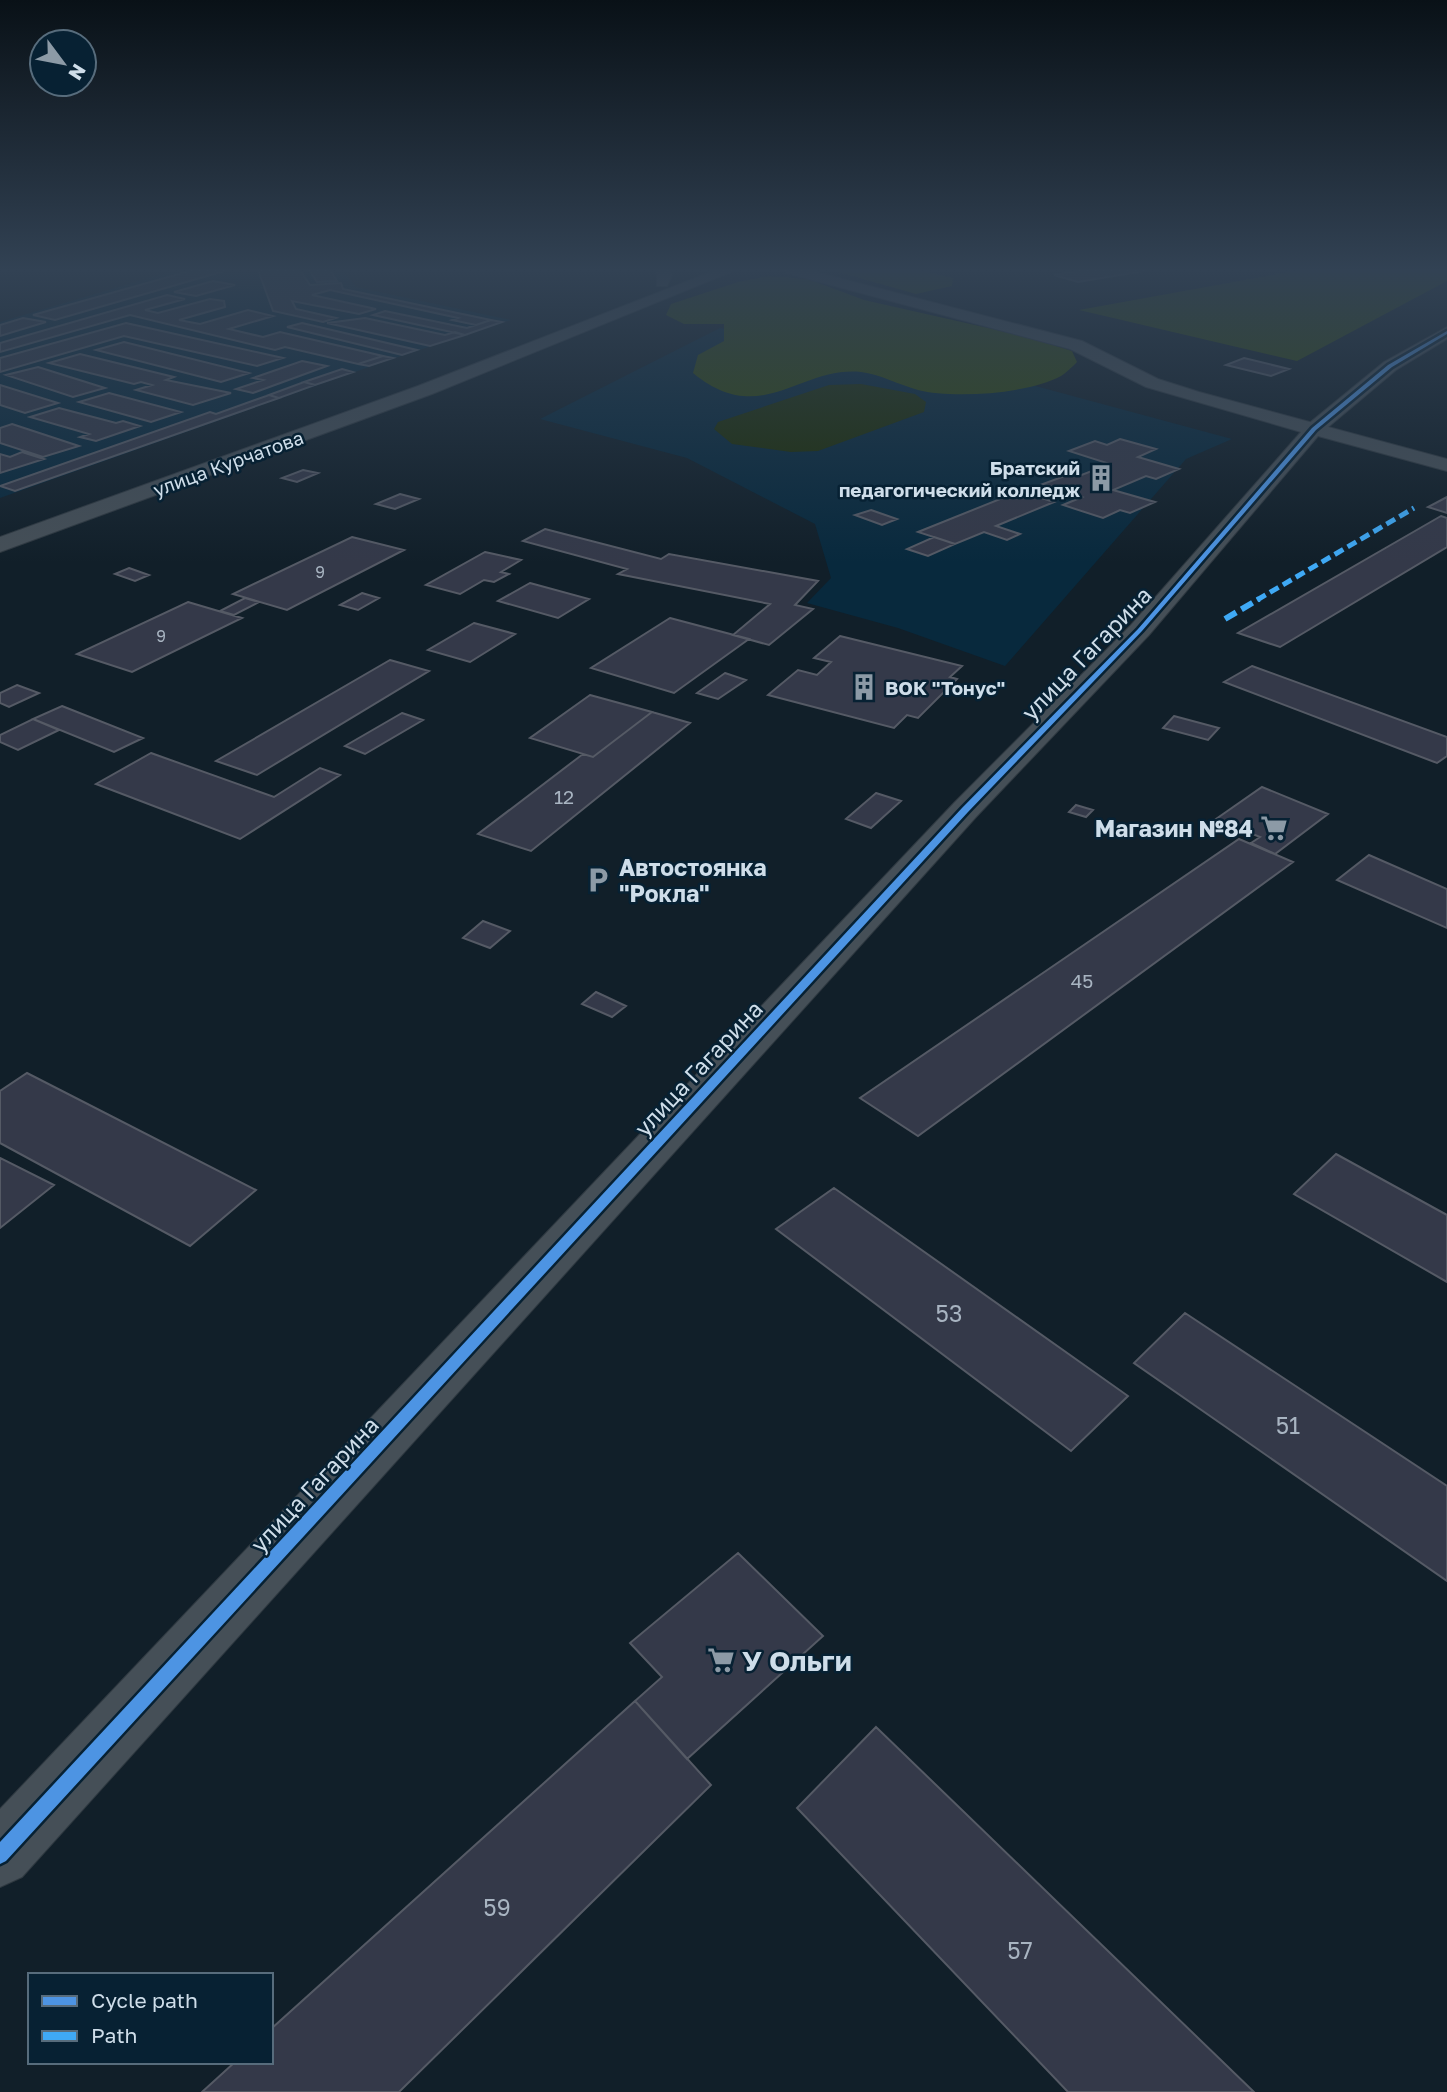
<svg xmlns="http://www.w3.org/2000/svg" width="1447" height="2092" font-family="'Golos Text',sans-serif">
  <rect width="100%" height="100%" fill="#111f29"/>
  <path fill="#08293d" d="M176,270H342L356,287L511,320L386,361L0,498V322Z
    M720,328L984,372L1232,439L1186,459L1005,666L898,628L807,603L831,578L815,524L687,458L540,419Z"/>
  <path fill="#1d2e07" d="M861,384L915,394L926,402L924,412L818,451L791,452L732,444L714,429L718,422L829,385Z"/>
  <path fill="#33490c" d="M831,270H919L953,278L952,286L916,294Z
    M1299,270H1447V281L1297,361L1079,310Z
    M769,276L808,279L864,300L1024,336L1072,351L1077,362C1072,367 1066,373 1061,376C1028,394 953,399 918,390C899,385 880,374 861,372C799,366 761,429 693,373L698,355L724,341V324H684L666,315L671,304L738,282Z"/>
  <path fill="#343949" stroke="#555a65" stroke-width="2" d="M193,270H228L55,320L33,315Z
    M258,270H300L310,285L341,283L343,289L491,320L476,325L452,320L458,318L330,290L312,295L376,309L359,314L292,301L296,309L336,318L323,322L273,311Z
    M309,270H330L337,281L317,282Z
    M1083,270H1150L1078,282L1054,275Z
    M213,281L235,285L196,296L174,292Z
    M167,295L185,299L145,310L158,313L210,299L224,301L225,307L179,320L200,324L248,310L273,316L229,329L263,337L280,332L383,356L358,364L285,347L275,350L130,315L0,352V343Z
    M385,311L467,328L491,320L502,322L465,335L373,315Z
    M23,318L46,322L0,336V325Z
    M365,318L445,335L455,332L465,335L430,346L327,323Z
    M126,323L283,358L257,366L124,336L0,372V358Z
    M302,323L417,350L402,355L287,327Z
    M124,342L249,373L221,382L96,350Z
    M80,354L174,377L166,380L231,393L193,405L136,390L152,385L141,382L134,384L49,363Z
    M383,356L393,358L369,366L358,364Z
    M1244,358L1289,369L1271,376L1226,365Z
    M302,361L327,366L253,393L236,389L263,380L253,378Z
    M38,367L105,388L73,397L6,375Z
    M342,369L353,372L315,385L304,382Z
    M304,382L315,385L279,398L269,395Z
    M0,385L58,403L25,413L0,405Z
    M109,393L181,412L151,422L79,402Z
    M269,395L279,398L15,491L0,486L210,412L216,414Z
    M59,408L116,423L123,421L140,426L96,441L80,437L89,434L30,417Z
    M12,424L79,446L43,457L0,443V428Z
    M1120,439L1156,449L1138,457L1179,469L1156,479L1146,476L1113,490L1155,502L1130,513L1120,510L1103,518L1063,505L1082,497L1043,484L1070,474L1079,476L1110,464L1069,451L1095,441L1107,445Z
    M22,452L44,459L0,473V454L10,457Z
    M303,470L318,473L297,482L282,478Z
    M1020,491L1054,502L996,526L1020,534L1007,540L984,532L955,544L918,532Z
    M400,494L419,499L395,509L376,504Z
    M1447,497V513L1428,507Z
    M871,510L897,519L882,525L855,515Z
    M1441,516L1447,518V547L1280,647L1238,633Z
    M545,529L661,559L669,554L818,581L795,605L813,609L769,645L733,635L770,604L618,574L627,569L523,541Z
    M352,537L404,550L287,610L233,594Z
    M934,537L955,544L928,556L907,549Z
    M485,552L521,560L501,572L509,574L494,582L484,580L460,594L426,585Z
    M129,568L149,575L135,581L115,574Z
    M530,583L589,599L558,618L498,601Z
    M362,593L379,598L358,610L340,605Z
    M245,598L259,602L234,615L220,611Z
    M188,602L242,618L132,672L77,654Z
    M670,618L749,639L674,693L591,668Z
    M474,623L515,634L470,662L428,650Z
    M840,636L962,666L950,677L957,679L918,718L907,715L894,728L768,695L798,670L817,675L831,662L814,658Z
    M390,660L429,671L257,775L216,761Z
    M1252,666L1447,737V756L1437,763L1224,682Z
    M725,673L746,680L718,699L697,693Z
    M17,685L39,693L9,707L0,703V693Z
    M590,695L652,712L593,757L530,738Z
    M62,706L143,738L114,752L33,719Z
    M652,712L690,723L531,851L478,834L583,754L593,757Z
    M402,713L423,720L365,754L345,746Z
    M1174,716L1219,728L1208,740L1163,728Z
    M33,719L59,730L18,750L0,742V735Z
    M151,753L274,797L320,768L340,775L240,839L96,784Z
    M1262,787L1328,814L1275,854L1251,843L1260,837L1216,819Z
    M876,793L901,801L871,828L846,819Z
    M1076,805L1093,810L1086,817L1069,812Z
    M1239,839L1293,862L918,1136L860,1098Z
    M1369,855L1447,889V928L1337,880Z
    M483,921L510,931L490,948L463,938Z
    M596,992L626,1006L612,1017L582,1004Z
    M27,1073L256,1190L190,1246L0,1143V1091Z
    M1336,1154L1447,1215V1282L1294,1194Z
    M0,1158L54,1185L0,1228Z
    M834,1188L1128,1396L1071,1451L776,1229Z
    M1185,1313L1447,1486V1581L1134,1363Z
    M738,1553L823,1636L687,1759L635,1701L662,1677L630,1643Z
    M635,1701L711,1785L399,2092H202L235,2062H271V2029Z
    M876,1727L1254,2092H1068L797,1808Z"/>
  <g fill="none" stroke-linecap="round" stroke-linejoin="round">
    <defs>
      <path id="street" d="M654,270H669L672,275L667,286H657V275Z
        M1447,327V339L1396,370L1321,433H1307L1304,429L1307,425L1384,362Z"/>
      <path id="secondary" d="M716,270H736L432,394L0,552V537L418,386Z
        M784,270H808L1082,341L1158,379L1199,392L1447,459V471L1318,436L1149,635L976,817L22,1877L0,1887V1809L954,803L1131,625L1301,432L1146,387L1070,349L786,273Z"/>
    </defs>
    <use href="#street" stroke="#2f3941" stroke-width="2"/>
    <use href="#secondary" stroke="#2f3941" stroke-width="2"/>
    <use href="#street" fill="#454f57" fill-rule="evenodd"/>
    <use href="#secondary" fill="#454f57" fill-rule="evenodd"/>
    <path stroke="#3fa9f5" stroke-width="5" stroke-dasharray="10 5" stroke-linecap="butt" d="M1257,600L1414,508"/>
    <path stroke="#3fa9f5" stroke-width="6" stroke-dasharray="13 6" stroke-linecap="butt" d="M1225,619L1259,599"/>
    <defs>
      <path id="cycleway" d="M1447,331V334L1392,367L1316,430L1142,631L968,812L6,1861L0,1864V1842L962,808L1138,629L1312,428L1388,365Z"/>
    </defs>
    <use href="#cycleway" stroke="#072133" stroke-width="5"/>
    <use href="#cycleway" fill="#4d94e3" fill-rule="evenodd"/>
  </g>
  <linearGradient id="sky" x2="0" y2="1"><stop stop-color="#091117"/><stop offset="0.48" stop-color="#324254"/><stop offset="1" stop-color="#324254" stop-opacity="0"/></linearGradient>
  <rect width="1447" height="563" fill="url(#sky)"/>
  <defs>
    <symbol id="building-bare" viewBox="-9 -9 18 18"><path d="M-4-6H4V6H1V3H-1V6H-4ZM-2.5-4.3h1.7v1.8h-1.7ZM.8-4.3h1.7v1.8H.8ZM-2.5-1h1.7V.8h-1.7ZM.8-1h1.7V.8H.8Z" fill="#8c9aa6" stroke="#072133" stroke-width="2.5" paint-order="stroke"/></symbol>
    <symbol id="supermarket-bare" viewBox="-9 -9 18 18"><path d="M-6-5.5h2.5l.6 2H6L4.5 2H-2.5L-4.4-4H-6ZM-1.5 3.2a1.3 1.3 0 1 0 .1 0ZM3 3.2a1.3 1.3 0 1 0 .1 0Z" fill="#8c9aa6" stroke="#072133" stroke-width="2.5" paint-order="stroke"/></symbol>
    <symbol id="parking-bare" viewBox="-9 -9 18 18"><path d="M-3.5-5.5H1a3.5 3.5 0 0 1 0 7H-1V5.5H-3.5ZM-1-3.4V-.6H.8a1.4 1.4 0 0 0 0-2.8Z" fill="#8c9aa6" stroke="#072133" stroke-width="2.5" paint-order="stroke"/></symbol>
  </defs>
  <g fill-rule="evenodd">
    <use href="#building-bare" x="1082" y="459" width="38" height="38"/>
    <use href="#building-bare" x="845" y="668" width="38" height="38"/>
    <use href="#supermarket-bare" x="1255" y="809" width="38" height="38"/>
    <use href="#parking-bare" x="579" y="861" width="38" height="38"/>
    <use href="#supermarket-bare" x="702" y="1641" width="38" height="38"/>
  </g>
  <g text-anchor="middle" dominant-baseline="central" stroke-width="5" stroke-linejoin="round" paint-order="stroke">
    <g font-size="16" fill="#a8b4c1">
      <text x="320" y="572">9</text>
      <text x="161" y="636">9</text>
    </g>
    <g font-size="19" fill="#cedde9" stroke="#072133">
      <text transform="translate(228 463) rotate(-20)">улица Курчатова</text>
    </g>
    <g font-size="19" font-weight="bold" fill="#cedde9" stroke="#072133" text-anchor="end">
      <text x="1080" y="467">Братский<tspan x="1080" dy="22">педагогический колледж</tspan></text>
      <text x="885" y="687" text-anchor="start">ВОК "Тонус"</text>
    </g>
    <g font-size="19" fill="#a8b4c1">
      <text x="564" y="796">12</text>
      <text x="1082" y="980">45</text>
    </g>
    <g font-size="23" fill="#cedde9" stroke="#072133">
      <text transform="translate(1086 653) rotate(-46)">улица Гагарина</text>
      <text transform="translate(698 1068) rotate(-47)">улица Гагарина</text>
      <text transform="translate(314 1484) rotate(-47)">улица Гагарина</text>
    </g>
    <g font-size="23" font-weight="bold" fill="#cedde9" stroke="#072133" text-anchor="end">
      <text x="1253" y="828">Магазин №84</text>
      <text x="619" y="867" text-anchor="start">Автостоянка<tspan x="619" dy="26">"Рокла"</tspan></text>
    </g>
    <g font-size="23" fill="#a8b4c1">
      <text x="949" y="1313">53</text>
      <text x="1288" y="1425">51</text>
      <text x="497" y="1907">59</text>
      <text x="1020" y="1950">57</text>
    </g>
    <g font-size="28" font-weight="bold" fill="#cedde9" stroke="#072133" text-anchor="start">
      <text x="742" y="1660">У Ольги</text>
    </g>
  </g>
  <rect x="28" y="1973" width="245" height="91" fill="#072133" stroke="#576c7c" stroke-width="2"/>
  <rect x="42" y="1996" width="35" height="10" fill="#4d94e3" stroke="#576c7c" stroke-width="2"/>
  <text x="91" y="2008" font-size="21" fill="#cedde9">Cycle path</text>
  <rect x="42" y="2031" width="35" height="10" fill="#3fa9f5" stroke="#576c7c" stroke-width="2"/>
  <text x="91" y="2043" font-size="21" fill="#cedde9">Path</text>
  <g transform="translate(63 63) rotate(122)"><circle r="33" fill="#072133" stroke="#576c7c" stroke-width="2"/>
  <path d="M0-5L12 26L0 18L-12 26Z" fill="#8c9aa6"/>
  <text y="-10" font-size="19" font-weight="bold" text-anchor="middle" fill="#cedde9">N</text>
  </g>
</svg>
